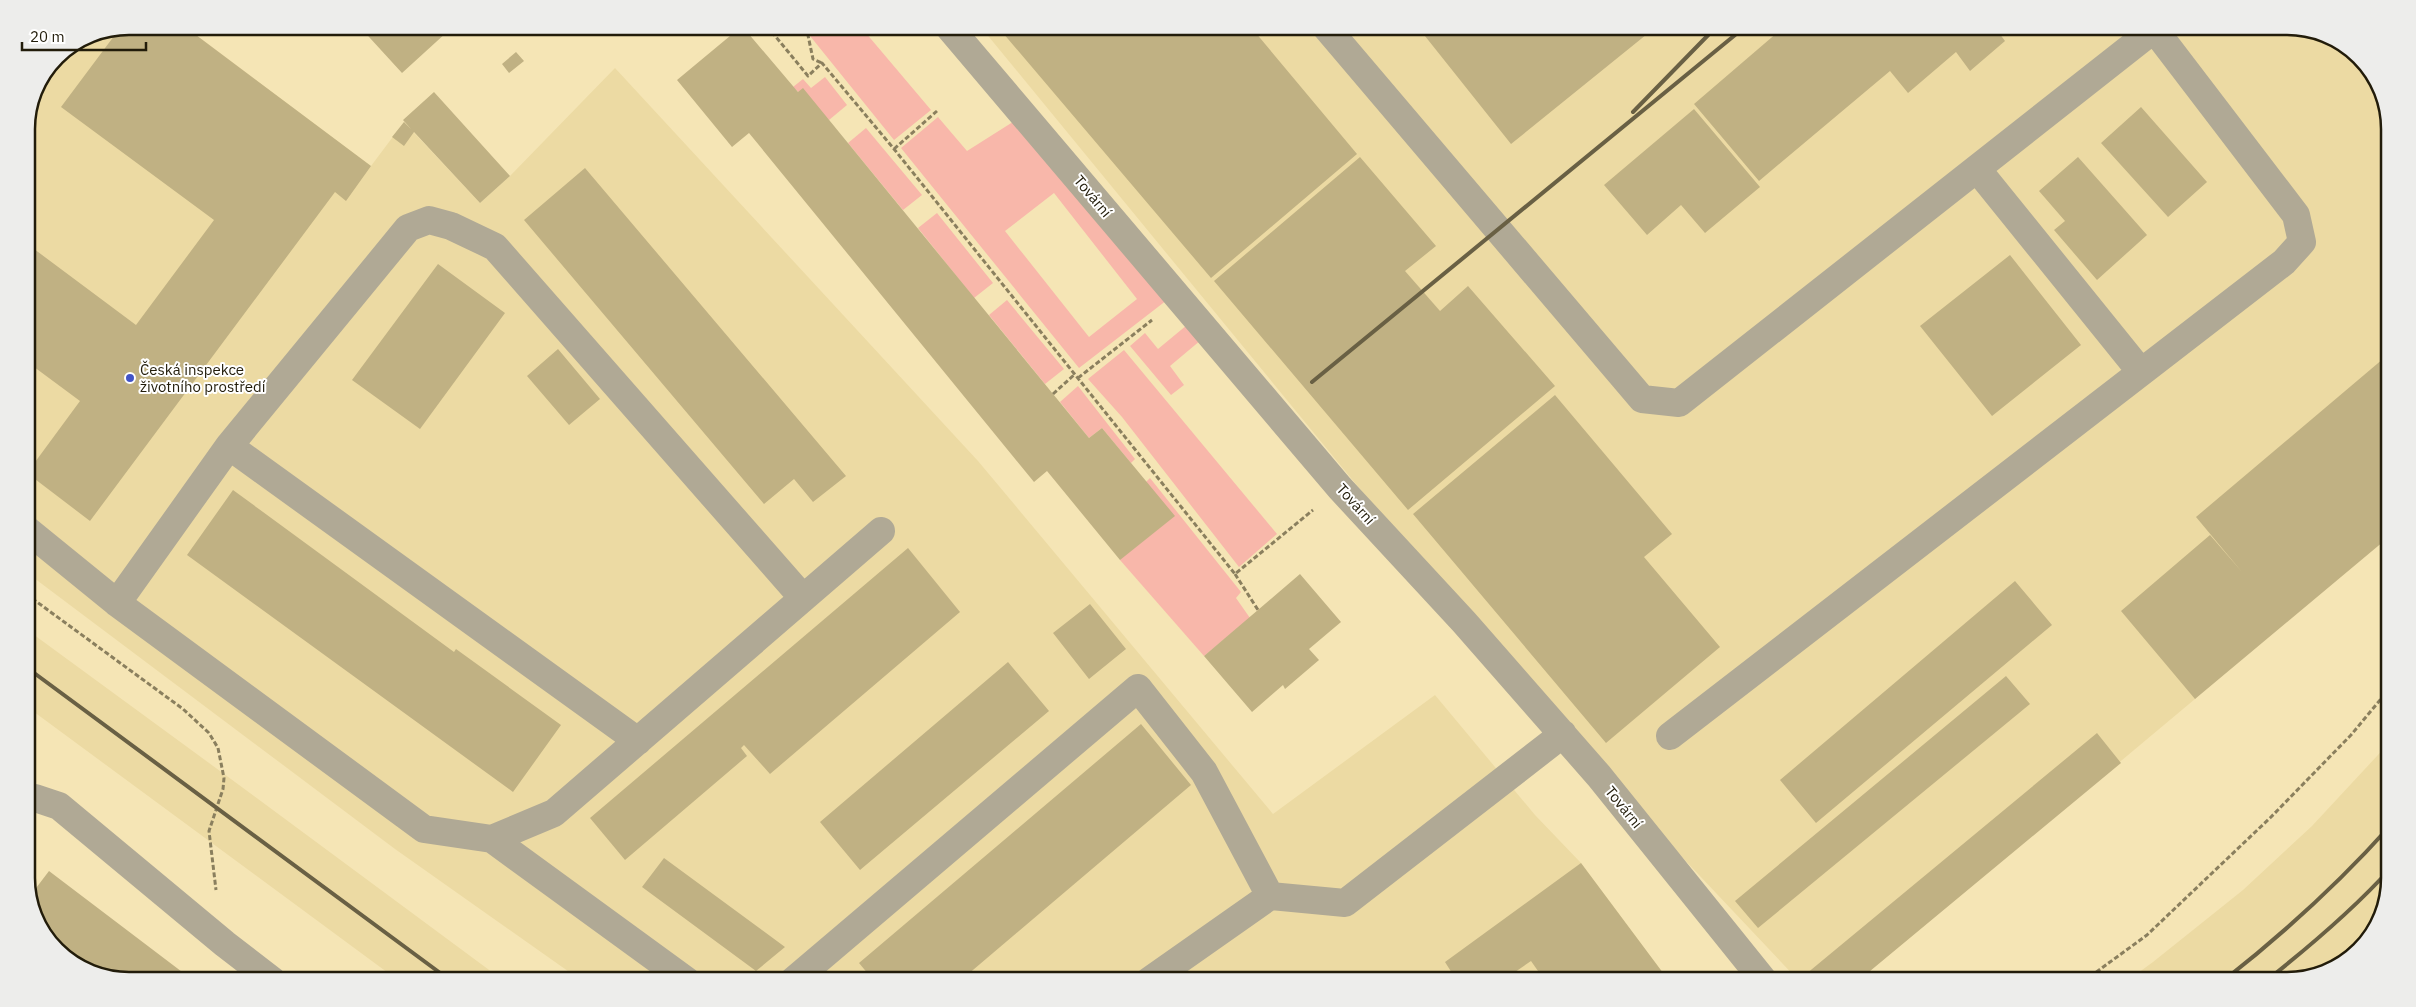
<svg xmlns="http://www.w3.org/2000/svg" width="2416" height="1007" font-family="'IBM Plex Sans',sans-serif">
  <rect width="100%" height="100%" fill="#f5e5b5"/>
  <path fill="#ecdaa3" d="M129,26H184L371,166L404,122L480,203L510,176L615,68L978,461L1273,814L1435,695L1535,815L1581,863L1669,981H582L395,849L26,572V122L37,84L56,56L90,34Z
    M980,26H2287L2326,34L2369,67L2390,122V482L2195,699L1858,981H1799L1529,695Z
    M26,629L235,782L504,981H399L26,706Z
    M2390,742V878L2382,917L2358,947L2338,965L2288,981H2127L2153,962L2243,890L2312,826Z"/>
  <path fill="#f8b7aa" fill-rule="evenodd" d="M802,26H860L931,110L894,140Z
    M825,77L847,105L829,120L793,87L803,79L811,88Z
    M938,117L967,151L1016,120L1167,300L1079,368L901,148ZM1054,193L1137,299L1089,337L1005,231Z
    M866,128L922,195L903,210L848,143Z
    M937,213L993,283L974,298L918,228Z
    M1007,300L1064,369L1045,384L989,315Z
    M1187,325L1201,340L1170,366L1184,385L1171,395L1130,346L1145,333L1158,349Z
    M1124,350L1277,534L1239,567L1122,417L1088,379Z
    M1078,386L1135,459L1131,463L1102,428L1089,438L1060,402Z
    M1150,478L1241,592L1236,598L1250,618L1204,656L1120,560L1146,482Z"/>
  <path fill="#c0b183" d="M129,26H184L371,166L346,201L335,192L90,521L27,473L80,401L26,361V243L136,325L214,220L61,107L120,28Z
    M359,26H442L447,32L402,73Z
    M742,26L798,92L803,88L1089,438L1102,428L1175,516L1120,560L1047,471L1034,482L749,133L732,147L677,80Z
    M997,26H1250L1357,154L1211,278Z
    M1417,26H1657L1511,144Z
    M1785,26H1994L2005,41L1970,71L1956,52L1908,93L1890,71L1759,181L1694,104Z
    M516,52L524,61L509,73L502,64Z
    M434,92L510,176L480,203L414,132L404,146L392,137L404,122L411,129L403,120Z
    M2141,107L2207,182L2168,217L2101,143Z
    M1694,109L1760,187L1705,233L1681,205L1647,235L1604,185Z
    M1360,157L1436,246L1405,271L1440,311L1468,286L1555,386L1408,510L1214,281Z
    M2078,157L2147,235L2097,280L2054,230L2065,221L2039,191Z
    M585,168L846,476L813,502L794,479L764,504L524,220Z
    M2010,255L2081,345L1992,416L1920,326Z
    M438,264L505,313L420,429L352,380Z
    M558,349L600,399L569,425L527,376Z
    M2390,353V536L2195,699L2121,611L2210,535L2242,572L2196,517Z
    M1555,395L1672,534L1644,557L1720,647L1606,743L1413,514Z
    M233,490L454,652L456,649L561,725L513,792L187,555Z
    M908,548L960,612L770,774L744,745L741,748L747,756L625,860L590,818Z
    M1300,574L1341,622L1309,649L1319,660L1285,689L1283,685L1252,712L1204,656Z
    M2015,581L2052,625L1816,823L1780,780Z
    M1090,604L1126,649L1089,679L1053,633Z
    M1008,662L1049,711L860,870L820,822Z
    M2006,676L2030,704L1758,928L1735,901Z
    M1141,724L1191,785L960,981H874L859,963Z
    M2097,733L2121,763L1858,981L1800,979Z
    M664,858L785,947L756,971L642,887Z
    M1581,863L1669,981H1545L1531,961L1502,981H1457L1445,962Z
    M49,871L194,981H129L90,973L47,940L30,896Z"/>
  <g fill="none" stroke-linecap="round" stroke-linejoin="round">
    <path stroke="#8a7f5e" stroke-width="3" stroke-dasharray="5 2.5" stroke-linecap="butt" d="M767,26L808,76L822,63L894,149L1235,574L1313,510
      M806,26L813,59L822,63
      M894,149L937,111
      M1078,378L1152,320
      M1053,394L1075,374
      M1235,574L1258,610
      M26,594L183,709L209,733L218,748L224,778L223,789L209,831L216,890
      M2084,981L2147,935L2271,817L2351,735L2390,688"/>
    <path stroke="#b0a995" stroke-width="28" d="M948,26L1340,488L1464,622L1599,776L1764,981
      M1325,26L1642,399L1679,403L2158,26
      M1977,169L2141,372
      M229,446L408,228L429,220L451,226L495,247L803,598
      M26,529L117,603L424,829L492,839L554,813L881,531
      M117,603L229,446L638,741
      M1670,736L2284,262L2302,242L2296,215L2154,29
      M26,799L35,798L59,806L225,944L273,981
      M492,839L687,981
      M793,981L1138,688L1204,772L1270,896
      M1149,981L1270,896L1345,903L1563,734"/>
    <path stroke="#696044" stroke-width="4" d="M1633,112L1717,26
      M1312,382L1746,26
      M26,667L451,981
      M2223,981C2283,934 2339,883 2390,826
      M2266,981C2309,947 2353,910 2390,869"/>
  </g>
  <circle fill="#4254c7" stroke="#fff" stroke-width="2" cx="130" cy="378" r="5"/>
  <g text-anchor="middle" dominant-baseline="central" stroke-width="4" stroke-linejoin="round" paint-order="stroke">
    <g font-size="15" fill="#221c0a" stroke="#fff">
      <text transform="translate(1093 196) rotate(50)">Tovární</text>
      <text transform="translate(1356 504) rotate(48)">Tovární</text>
      <text transform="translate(1624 807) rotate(51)">Tovární</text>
    </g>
    <g font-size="15" fill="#221c0a" stroke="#fff" text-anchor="start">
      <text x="140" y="369">Česká inspekce<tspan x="140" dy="17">životního prostředí</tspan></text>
    </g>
  </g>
  <path d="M0 0H2416V1007H0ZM129 35H2287A94 94 0 0 1 2381 129V878A94 94 0 0 1 2287 972H129A94 94 0 0 1 35 878V129A94 94 0 0 1 129 35Z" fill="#ededeb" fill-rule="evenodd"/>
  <path fill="none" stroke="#221c0a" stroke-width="2.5" d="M129 35H2287A94 94 0 0 1 2381 129V878A94 94 0 0 1 2287 972H129A94 94 0 0 1 35 878V129A94 94 0 0 1 129 35Z"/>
  <path d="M22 42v8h124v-8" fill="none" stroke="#221c0a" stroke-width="2.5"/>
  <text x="30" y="42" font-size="15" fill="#221c0a" stroke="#ffffff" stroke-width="4" paint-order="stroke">20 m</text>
</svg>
